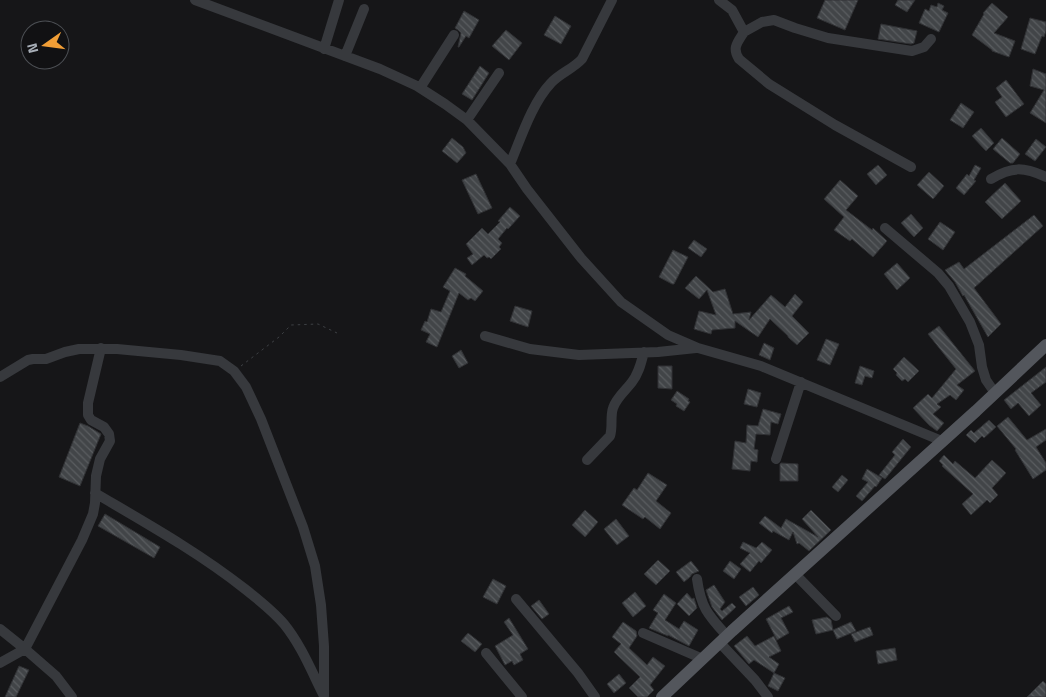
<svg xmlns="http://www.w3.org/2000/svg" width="1046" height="697" font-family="'Titillium Web',sans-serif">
  <defs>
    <pattern id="building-back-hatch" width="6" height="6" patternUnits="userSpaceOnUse" patternTransform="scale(1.25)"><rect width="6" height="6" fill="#424548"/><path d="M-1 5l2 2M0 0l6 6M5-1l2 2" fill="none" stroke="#5a5d60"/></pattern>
  </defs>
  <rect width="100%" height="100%" fill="#161618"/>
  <path fill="url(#building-back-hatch)" stroke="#303134" d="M825,0H858L845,30L817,18Z
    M898,0H915L907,12L895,5Z
    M938,3L944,6L942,10L948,13L939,32L919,23L925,9L929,11L931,5L937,7Z
    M992,3L1008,17L994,33L1015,41L1009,57L992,51V50L972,35L984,14L983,13Z
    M464,11L479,20L469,38L466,36L459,47H458L461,33L458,30L455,28Z
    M555,16L571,26L561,44L544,35Z
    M1030,18L1046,22V31L1044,37L1042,36L1035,54L1021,49Z
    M881,24L917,31L914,43L911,44L878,39Z
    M506,30L522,43L509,60L492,46Z
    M480,66L489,73L472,100L462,94Z
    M1033,69L1046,74V123L1030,113L1044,90L1030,86Z
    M1006,80L1024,104L1006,117L995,102L1002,97L996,88Z
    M961,103L974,112L963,128L950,120Z
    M981,128L994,143L986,151L972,136Z
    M452,138L463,147L466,153L457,163L442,151Z
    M1002,138L1020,154L1013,163H1010L993,149Z
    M1036,139L1046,147L1035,161L1025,154Z
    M878,165L887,175L876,185L867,174Z
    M975,165L981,168L974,180L976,181L964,195L956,188L967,174L969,176Z
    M929,172L944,186L933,199L917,185Z
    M476,174L492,208L478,214L462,180Z
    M840,180L858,196L846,210L872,230L873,228L887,241L873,257L852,239L850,241L834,230L844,217L824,199Z
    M1005,183L1021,201L1002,219L985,202Z
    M510,207L520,216L508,229L507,228L498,239L502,243L499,247L501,249L491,259L489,257L487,258L484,255L472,265L467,258L473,254L466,244L482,228L488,234L500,222L498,221Z
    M911,214L923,228L914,237L901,223Z
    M1034,215L1043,226L974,288L1001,324L988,337L964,295L963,296L955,282L945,270L959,262L964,269Z
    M940,222L955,232L943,250L928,239Z
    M694,240L707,249L701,257L688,248Z
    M673,250L688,257L674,284H672L659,277Z
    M897,263L910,278L897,290L884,274Z
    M455,268L466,274L465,276L483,291L475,301L471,298L468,300L459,293L437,347L426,342L430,334L421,330L425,321L427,322L431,309L441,312L450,291L443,287Z
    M696,276L713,292L725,289L733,314L751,312L749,320L771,295L785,307L795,294L803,302L792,316L809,333L797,345L788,337V336L770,319L758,337L735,321V328L712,330L711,334L694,329L699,311L716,315L707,290L699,299L685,288Z
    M515,306L532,311L528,327L510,321Z
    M939,326L975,371L957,385L964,390L956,400L950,395L937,404L941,407L933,414L944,423L937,431L929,425L913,408L928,394L932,398L956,369L928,334Z
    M826,339L839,344L830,365L817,360Z
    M764,343L774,348L770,360L759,355Z
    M461,350L468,363L459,368L452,356Z
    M904,357L919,371L908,382L905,379L902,381L896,375L897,373L893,369Z
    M658,366H672V389L658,388Z
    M860,366L874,371L872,378L865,376L862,385L855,383Z
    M1046,367V382L1031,393L1041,405L1029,416L1018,403L1011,409L1004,400Z
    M748,389L761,393L757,407L744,404Z
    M677,391L689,399L688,401L690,402L684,411L676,406L677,404L671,400Z
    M763,409L781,414L778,424L771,422L770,435L756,434L754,449L758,450L757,462L751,461L750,471L732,469L735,441L746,443L747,425L758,426Z
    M1008,417L1027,440L1046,429V440L1036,447L1046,463V470L1033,479L1015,450L1016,449L997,426Z
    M989,420L996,427L984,438L982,436L975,443L966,435L971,430L974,433Z
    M80,423L88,426L101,434L80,486L59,477Z
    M903,439L911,447L885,479L879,475L895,455L892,452Z
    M944,455L953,464L955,461L975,478L992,460L1006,473L992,488L998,495L990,503L987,500L971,515L962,504L973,494L942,466L943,465L939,461Z
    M781,463L798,464V481H780V464Z
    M867,469L882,478L876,487L875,486L862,501L856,496L868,482L862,479Z
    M648,473L667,485L656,501L671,513L660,529L645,517L643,519L622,505L634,488L637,490Z
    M842,475L848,480L838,492L832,487Z
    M585,510L598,522L585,537L572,525Z
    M811,510L831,530L809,551L799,543L797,544L793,532L789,540L773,531L772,533L759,523L765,516L781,528L786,519L818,537L802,519Z
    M105,514L160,547L154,558L98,526Z
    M616,519L629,536L617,545L604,529Z
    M743,542L756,548L762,542L772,550L761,563L759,561L750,572L740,564L750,553L740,548Z
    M658,560L670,571L656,585L644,574Z
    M691,561L699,571L692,574L690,577L684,582L676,572Z
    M730,561L741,569L734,579L723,571Z
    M493,579L506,586L497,604L483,597Z
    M714,585L725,602L720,609L722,611L732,603L736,607L722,620L712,607L706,590Z
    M753,587L759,595L746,606L739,597Z
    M635,592L646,606L633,617L622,603Z
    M687,593L692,599L694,598L697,608L689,616L677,604Z
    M664,594L676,603L665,620L679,629L684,621L698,630L689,646L668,635V636L649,628L658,613L653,610Z
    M539,600L549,614L542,619L531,606Z
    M789,606L793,612L781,618L789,633L777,640L766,619Z
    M827,617L831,620L833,630L816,634L812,620Z
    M509,618L528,649L520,654L523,660L514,665L512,661L505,665L495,646L513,635L504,622Z
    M623,622L636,631L637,636L629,648L647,665L653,657L665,666L650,685L654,690L647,697H638L629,688L640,677L614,652L621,644L612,637Z
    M851,622L856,631L837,639L833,630Z
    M870,627L873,635L855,642L851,634Z
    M468,633L482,644L475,652L461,641Z
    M747,636L755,646L774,636L781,651L769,657L779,664L774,673L754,660L749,664L734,646Z
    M895,648L897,660L878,664L876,651Z
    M19,666L29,670L16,697H5Z
    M774,673L785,678L778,691L768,686Z
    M619,674L626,683L614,693L607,684Z
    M1043,681L1046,684V697H1027Z"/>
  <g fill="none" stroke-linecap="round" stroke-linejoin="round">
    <path stroke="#3d4044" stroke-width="1" stroke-dasharray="2.5 4" stroke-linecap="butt" d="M241,366L279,337L291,325L318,324L337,333"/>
    <path stroke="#37393d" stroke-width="10" d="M195,0L380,69L417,86L445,104L467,120L510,164L527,189L581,258L621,302L668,335L698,348L761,366L942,441
      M719,0L732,10L744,32C737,43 732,48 739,59L769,84L835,125L911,167
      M744,32L762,22L774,20L795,28L828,38L912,51L924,47L931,39
      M324,49L339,0
      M345,56L364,9
      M420,88L454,35
      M467,120L499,73
      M510,164C521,138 532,103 551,83C560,73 573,69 582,59L612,0
      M991,179C1012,166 1024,167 1046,177
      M885,228L938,273L949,286L970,322L979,345L982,367L986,380L995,393
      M485,336L530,349L579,355L658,352L696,348
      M0,377L28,360L33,359H46L65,352L79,349H117L181,355L220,361L234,371L246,387L261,419L303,527L315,566L321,605L324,646V696
      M776,459L801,382
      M587,460L610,436C613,427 610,417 613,408C616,398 626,390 632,382C639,373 641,363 644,352
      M95,493C146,523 198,552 245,589C259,600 273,611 284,624C301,645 311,670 323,694
      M795,574L836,616
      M697,579C701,608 708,615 727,636
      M516,599L578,673L595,697
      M0,629L25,649L0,663
      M643,633L703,659
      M720,643L755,680L768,697
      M486,653L522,697
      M72,697L56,676L25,649L82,540L93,514L95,503L96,476L100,459L110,441L109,434L104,427L91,420L88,415V403L101,348"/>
    <path stroke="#53565c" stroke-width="12" d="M662,697L732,631L976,411L1046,345"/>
  </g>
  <g transform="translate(45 45) rotate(256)"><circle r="24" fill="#111113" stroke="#4d5055"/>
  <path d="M0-4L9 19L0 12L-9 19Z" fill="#f19e36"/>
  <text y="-8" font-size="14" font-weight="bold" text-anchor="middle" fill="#a8afb8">N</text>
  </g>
</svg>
